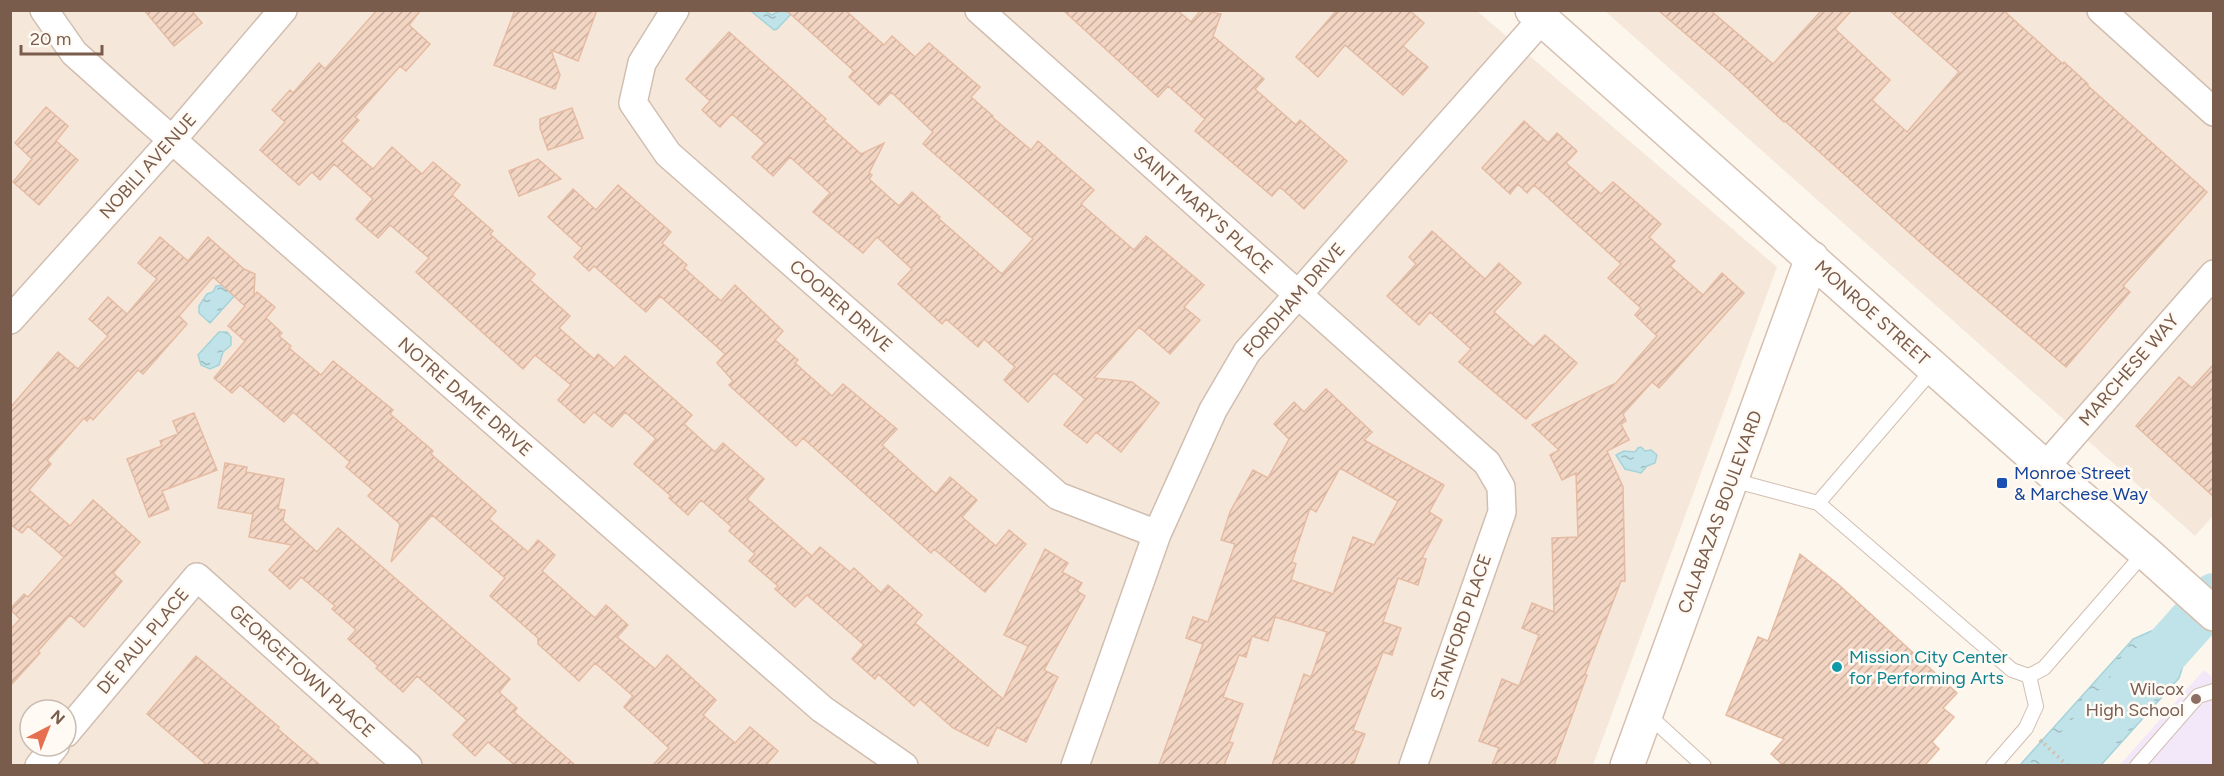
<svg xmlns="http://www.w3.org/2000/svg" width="2224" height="776" font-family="Figtree,sans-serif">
  <defs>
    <pattern id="water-ripples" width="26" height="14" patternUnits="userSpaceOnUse" patternTransform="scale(1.5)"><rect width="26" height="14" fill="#bfe3e8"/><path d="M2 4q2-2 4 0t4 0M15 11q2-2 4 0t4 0" fill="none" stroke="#a0bbbe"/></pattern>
    <pattern id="building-hatch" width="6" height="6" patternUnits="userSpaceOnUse" patternTransform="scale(1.5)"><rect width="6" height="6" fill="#f3d5c3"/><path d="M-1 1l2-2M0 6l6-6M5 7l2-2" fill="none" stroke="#cab0a1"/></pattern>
  </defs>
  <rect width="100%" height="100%" fill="#fdf6ec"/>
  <path fill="#f5e8da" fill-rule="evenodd" d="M10,11H1477L1777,267L1593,765H11ZM30,710H66V746H30Z
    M1605,11H2213V516L2195,536Z"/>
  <path fill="#f3e8fa" d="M2204,670L2213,678V765L2119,766Z"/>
  <path fill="url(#water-ripples)" stroke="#a5d3da" stroke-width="1.5" d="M751,11H765L772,15L779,11L793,12L777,29L774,30Z
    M224,285L236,294L210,323L199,313V306L207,294L213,292L216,286Z
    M219,332H227L231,337V345L223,352L219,365L210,369L201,365L198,355Z
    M1641,447L1645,451L1651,450L1657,455L1655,463L1647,466L1641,473L1625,469L1616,455L1624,451L1635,452L1638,448Z
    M2156,629L2186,656L2179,678L2101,765H2020L2133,639Z"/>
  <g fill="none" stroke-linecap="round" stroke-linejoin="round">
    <path stroke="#bfe3e8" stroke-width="48" d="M2063,766L2214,597"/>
  </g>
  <path fill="url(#building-hatch)" stroke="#e6bba3" stroke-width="1.5" fill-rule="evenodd" d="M144,10H191L202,23L174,46Z
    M377,10H421L409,25L430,44L406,71L400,66L355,117L359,120L341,141L373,169L392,147L422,174L433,162L460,185L452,195L493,231L490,234L535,274L530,280L570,316L559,328L594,359L598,354L614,368L625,356L692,415L684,424L715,452L723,443L764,479L747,499L812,556L820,547L850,572L854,568L881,593L888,585L922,615L915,623L1003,699L1028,646L1004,635L1045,549L1068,563L1062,572L1082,583L1077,591L1085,596L1044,670L1058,677L1026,742L997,727L988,746L953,728L920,699L914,706L878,674L875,679L852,659L864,645L807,595L795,607L775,589L778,586L749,561L755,554L729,531L732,527L701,500L688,515L669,498L671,496L634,464L656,439L625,412L612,427L594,412L584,423L558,400L571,385L535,355L523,369L416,272L429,258L390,225L378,238L356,219L373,199L334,164L320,180L312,172L299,185L260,150L285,122L272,110L290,90L293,93L319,63L325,69Z
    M515,10H597L578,61L551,50L560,75L555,89L494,65Z
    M786,10H845L884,45L892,36L915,57L929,43L980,87L971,97L993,116L992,117L1031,150L1038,141L1094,190L1081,204L1134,250L1146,236L1204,285L1184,307L1200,320L1170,354L1139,327L1094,378L1132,382L1159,403L1121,452L1096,432L1087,443L1064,425L1085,399L1054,373L1028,402L1004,380L1015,367L984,339L978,347L946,319L942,324L898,284L912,269L877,237L863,253L813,212L830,193L790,157L773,176L752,157L765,143L732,114L720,127L702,110L710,101L686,79L729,32L826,119L824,121L861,154L884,143L869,173L872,175L869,179L899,206L912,192L940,217L938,218L1002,274L1033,239L923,144L933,132L891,92L879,105L849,77L854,71Z
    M1063,10H1177L1191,22L1201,10L1221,14L1213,36L1264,79L1255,89L1296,125L1300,120L1347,161L1304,209L1280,187L1272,196L1195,131L1205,119L1168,86L1158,97Z
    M1337,10H1409L1424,23L1403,46L1428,67L1403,95L1345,45L1318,77L1296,57Z
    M1658,10H1710L1773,64L1822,10H1852L1835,29L1890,80L1872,100L1907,132L1959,72L1889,10H2003L2063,64L2064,62L2088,84L2087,85L2207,192L2123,286L2130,292L2066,367L1932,253L1785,121L1784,122L1729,71Z
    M46,107L68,126L56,141L78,160L39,205L13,182L32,159L15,143Z
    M572,108L583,138L548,150L540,128V119Z
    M1524,121L1548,143L1557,133L1577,151L1566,163L1601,194L1613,182L1661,224L1649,237L1675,261L1670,266L1703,295L1722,273L1744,293L1659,388L1652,382L1623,414L1626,421L1621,424L1629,440L1607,451L1623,487L1625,581H1621L1585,674L1587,675L1554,765H1492L1499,748L1479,741L1502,679L1519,686L1539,635L1522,628L1532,603L1554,612L1552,538L1578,537L1576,473L1562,480L1550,455L1559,450L1532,425L1616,383L1657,336L1635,315L1641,308L1608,278L1621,264L1534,185L1527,193L1518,184L1510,194L1482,168Z
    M538,159L561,179L519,196L509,171Z
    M618,185L671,232L662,243L687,265L684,268L721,301L735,285L783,331L775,340L798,360L795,363L832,396L843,384L897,429L882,445L936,494L950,477L977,500L962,517L996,546L1009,530L1026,544L985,592L934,549L931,553L803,438L796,446L754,408L729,385L733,381L717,363L725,354L660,296L646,312L594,266L589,271L574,257L582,248L548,217L573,189L596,210Z
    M1432,231L1485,279L1499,263L1521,283L1494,312L1533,347L1545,335L1577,363L1526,419L1459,362L1471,349L1430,312L1419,325L1387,296L1416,264L1409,257Z
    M160,237L188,261L208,237L244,269L255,274L254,296L257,292L275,307L266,318L282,333L279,336L291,346L289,348L321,375L333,361L393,410L390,414L433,451L431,454L496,511L489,519L528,552L538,540L555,555L542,571L595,618L606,605L628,625L617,637L655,669L667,655L716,700L703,715L735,743L750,727L778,751L766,765H653L669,748L624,707L633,696L595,663L579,681L538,644V638L490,596L505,578L432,515L391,562L400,524L368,496L373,490L346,467L350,462L293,412L284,422L240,385L232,393L214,378L245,341L228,326L245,306L213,277L179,316L187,324L143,374L138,370L93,420L90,417L87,421L84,418L47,460L51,464L29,490L70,526L93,500L140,542L113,573L122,581L84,627L70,615L38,651L40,653L10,686V630L20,619L10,609L24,594L28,597L64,557L28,526L22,533L10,524V408L58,352L78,369L108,336L89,319L108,297L127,314L157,279L138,263Z
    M2214,364V497L2136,426L2179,377L2192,388Z
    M1326,389L1372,432L1364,440L1444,485L1429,512L1442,520L1422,558L1426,559L1418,585L1398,578L1383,622L1401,628L1392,655L1383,652L1353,730L1365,734L1353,765H1272L1304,674L1311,677L1327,632L1275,617L1268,641L1252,636L1246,657L1239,655L1223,697L1243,704L1229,742L1233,743L1224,765H1159L1203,644L1186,638L1193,617L1208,622L1235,544L1221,540L1230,512L1253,470L1268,478L1289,439L1274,424L1294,402L1304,412ZM1340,468L1398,501L1374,545L1353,537L1333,594L1291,580L1296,564L1292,562L1310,508L1316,512Z
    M194,413L217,470L162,491L169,509L149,517L127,459L162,446L160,441L178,434L173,421Z
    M225,463L247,467L246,472L284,479L278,509L285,510L283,521L317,552L338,528L510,679L499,692L517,708L514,712L575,765H515L488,742L475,756L453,735L467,720L417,676L403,692L376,668L378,666L348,639L356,630L332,609L335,606L301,577L290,589L269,570L292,545L249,537L253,514L218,508Z
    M1800,554L1838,584L1957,693L1943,708L1954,717L1932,742L1939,749L1925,765H1783L1771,754L1784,739L1726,715L1758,637L1768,641Z
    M196,656L279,727L278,729L320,765H207L147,714Z"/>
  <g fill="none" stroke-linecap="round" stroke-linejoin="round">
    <defs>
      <path id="lane" d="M1732,480L1818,503L2012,670L2029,676L2044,668L2145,552
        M1818,503L1934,368
        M1647,714L1704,766
        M1993,766L2026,728L2036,706L2029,676
        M2137,766L2198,696L2214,691"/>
      <path id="street" d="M44,10L74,53L130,103L822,709L904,766
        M675,10L642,63L633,103L668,154L1058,496L1157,534
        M979,10L1487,463L1501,487L1502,512L1413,766
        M2101,10L2214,112
        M10,320L172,140L283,10
        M2045,467L2214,274
        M66,733L197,577L408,766
        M39,766L55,746
        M1075,766L1157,534L1213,410L1247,352L1542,19"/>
      <path id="secondary" d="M1532,10L2045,467L2145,552L2214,614
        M1627,766L1812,258"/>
    </defs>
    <use href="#lane" stroke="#d1beb0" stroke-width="16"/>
    <use href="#street" stroke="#d1beb0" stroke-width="30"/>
    <use href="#secondary" stroke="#d6c0b0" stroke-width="36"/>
    <path stroke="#d9b8a5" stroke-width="4" stroke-dasharray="1.5 4.5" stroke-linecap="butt" d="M2040,740L2068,766"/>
    <use href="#lane" stroke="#fff" stroke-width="14"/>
    <use href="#street" stroke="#fff" stroke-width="27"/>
    <use href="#secondary" stroke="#fff" stroke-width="33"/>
  </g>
  <rect fill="#1a4fb4" stroke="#fffaf3" stroke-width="2" x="1996" y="477" width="12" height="12" rx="3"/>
  <circle fill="#0f9aa8" stroke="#fffaf3" stroke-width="2" cx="1837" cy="667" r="6"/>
  <circle fill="#8d6e63" stroke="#fffaf3" stroke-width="2" cx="2196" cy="699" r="6"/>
  <g text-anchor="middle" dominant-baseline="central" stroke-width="5" stroke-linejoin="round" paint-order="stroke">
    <g font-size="18" fill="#7a5c4d" stroke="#fffaf3">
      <text transform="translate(148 166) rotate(-48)">NOBILI AVENUE</text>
      <text transform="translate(1203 210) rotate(42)">SAINT MARY'S PLACE</text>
      <text transform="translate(1294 300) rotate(-49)">FORDHAM DRIVE</text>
      <text transform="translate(841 306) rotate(41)">COOPER DRIVE</text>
      <text transform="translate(1872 313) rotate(42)">MONROE STREET</text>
      <text transform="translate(2129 370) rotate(-49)">MARCHESE WAY</text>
      <text transform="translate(465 397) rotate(41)">NOTRE DAME DRIVE</text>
      <text transform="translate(1720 512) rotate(-70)">CALABAZAS BOULEVARD</text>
      <text transform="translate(1461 627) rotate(-71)">STANFORD PLACE</text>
      <text transform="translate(143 641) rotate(-50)">DE PAUL PLACE</text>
      <text transform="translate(302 671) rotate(42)">GEORGETOWN PLACE</text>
    </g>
    <g font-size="18" fill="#164399" stroke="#fffaf3" text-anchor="start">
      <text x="2014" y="473">Monroe Street<tspan x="2014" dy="21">&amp; Marchese Way</tspan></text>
    </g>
    <g font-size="18" fill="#0d838f" stroke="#fffaf3" text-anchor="start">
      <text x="1849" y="657">Mission City Center<tspan x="1849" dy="21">for Performing Arts</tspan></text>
    </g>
    <g font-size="18" fill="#785e54" stroke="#fffaf3" text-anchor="end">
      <text x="2184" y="689">Wilcox<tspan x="2184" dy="21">High School</tspan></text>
    </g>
  </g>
  <rect width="2224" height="776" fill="none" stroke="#7a5c4d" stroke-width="24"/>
  <g transform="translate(48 728) rotate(42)"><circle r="28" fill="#fffaf3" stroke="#cabbb1" stroke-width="1.5"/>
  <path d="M0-4.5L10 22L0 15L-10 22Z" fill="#e76f51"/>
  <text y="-9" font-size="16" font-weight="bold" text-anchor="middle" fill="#7a5c4d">N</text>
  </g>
  <path d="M21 45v9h81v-9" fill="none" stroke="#7a5c4d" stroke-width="3"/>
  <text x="30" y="45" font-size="18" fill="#7a5c4d" stroke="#fffaf3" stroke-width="4.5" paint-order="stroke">20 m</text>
</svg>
